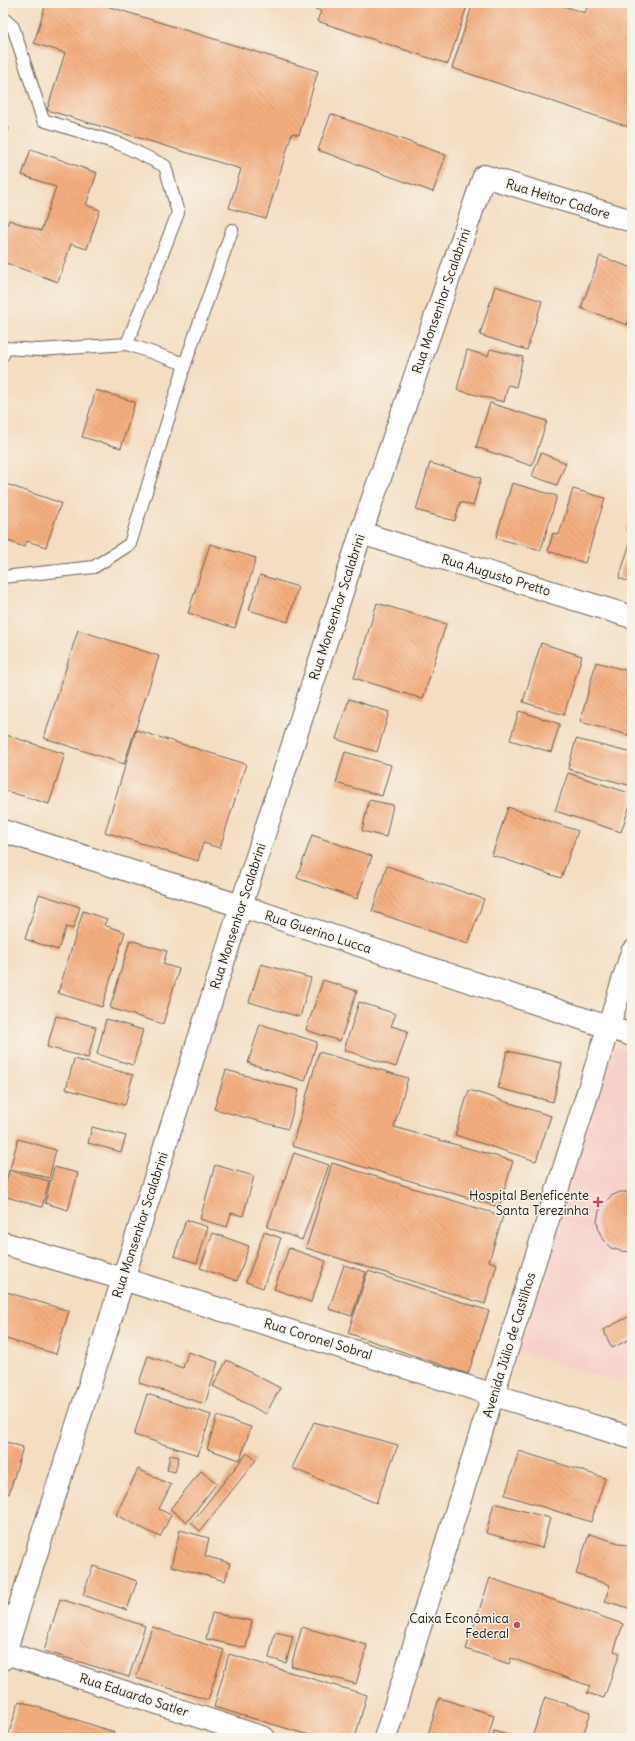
<svg xmlns="http://www.w3.org/2000/svg" width="635" height="1741" font-family="Delius,sans-serif">
  <defs>
    <pattern id="building-back-hatch" width="6" height="6" patternUnits="userSpaceOnUse"><rect width="6" height="6" fill="#f4ae7f"/><path d="M-1 5l2 2M0 0l6 6M5-1l2 2" fill="none" stroke="#d1956d"/></pattern>
  </defs>
  <rect width="100%" height="100%" fill="#f7f3e8"/>
  <filter id="ink" filterUnits="userSpaceOnUse"><feTurbulence type="fractalNoise" baseFrequency=".025" numOctaves="2"/><feDisplacementMap in="SourceGraphic" scale="8" xChannelSelector="R" yChannelSelector="G"/><feConvolveMatrix kernelMatrix="1 2 1 2 8 2 1 2 1" color-interpolation-filters="sRGB"/></filter>
  <filter id="wash" filterUnits="userSpaceOnUse"><feTurbulence type="fractalNoise" baseFrequency=".012" numOctaves="4" result="noise"/><feDisplacementMap in="SourceGraphic" scale="16" xChannelSelector="R" yChannelSelector="G"/><feGaussianBlur stdDeviation="0.9" result="paint"/><feColorMatrix in="noise" values="0 0 0 0 0 0 0 0 0 0 0 0 0 0 0 0 0 1.4 0 .05"/><feComposite in="paint" operator="in"/></filter>
  <g filter="url(#wash)">
    <rect width="100%" height="100%" fill="#f4ddc1"/>
    <path fill="#f7d0ca" d="M612,1046L632,1052V1386L517,1351Z"/>
    <g id="blocks">
      <path fill="url(#building-back-hatch)" d="M46,3H97L318,71L299,135L292,133L266,219L229,208L241,169L47,110L65,53L34,43Z
        M298,3H468L448,64L317,21L321,11Z
        M473,3H555L585,13L589,3H632V128L452,68Z
        M331,114L446,155L433,192L318,150Z
        M3,126L9,128L3,146Z
        M31,149L97,173L86,205L100,210L87,249L71,244L58,282L3,262V236L9,220L41,231L56,187L22,175Z
        M600,256L632,268V310L627,325L581,308Z
        M495,286L542,301L527,350L480,335Z
        M490,349L523,357L516,387L508,385L504,402L457,390L467,350L488,356Z
        M96,390L135,402L121,448L82,437Z
        M490,403L547,421L532,466L476,447Z
        M541,453L566,463L557,485L532,476Z
        M430,463L481,478L473,506L460,502L455,521L416,510Z
        M3,483L61,503L46,547L27,541L24,547L3,539Z
        M512,483L557,496L541,550L496,538Z
        M573,489L605,498L585,563L548,551L553,533L559,535Z
        M632,513V532L626,530Z
        M631,540H632V583L619,578Z
        M210,544L256,558L235,628L188,613Z
        M260,575L298,587L288,622L249,610Z
        M377,603L446,624L423,699L354,678Z
        M78,630L159,656L124,764L44,738Z
        M541,643L582,656L564,715L523,702Z
        M596,662L632,672V736L580,722Z
        M349,699L389,712L377,752L336,739Z
        M519,711L560,724L551,752L510,740Z
        M136,730L246,764L220,848L203,843L198,861L105,832Z
        M3,734L65,754L49,804L3,790Z
        M576,739L632,753V786L568,769Z
        M345,752L391,765L382,796L336,783Z
        M568,773L632,794V799L621,832L555,811Z
        M369,800L393,805L386,837L362,831Z
        M508,807L578,831L561,878L492,855Z
        M312,835L372,856L357,899L297,878Z
        M387,866L484,899L468,944L372,911Z
        M39,894L80,907L73,929L66,927L58,950L25,939Z
        M83,911L107,919L104,925L125,932L102,1007L58,993Z
        M130,940L167,951L163,964L179,969L163,1024L110,1008Z
        M261,964L311,978L300,1017L249,1002Z
        M323,980L357,991L340,1041L306,1030Z
        M359,1002L396,1014L391,1026L408,1031L396,1067L344,1050Z
        M56,1016L96,1027L88,1058L47,1047Z
        M106,1019L143,1030L133,1065L97,1054Z
        M260,1024L317,1042L305,1081L248,1063Z
        M507,1051L562,1063L553,1102L498,1088Z
        M319,1052L408,1078L394,1127L513,1161L499,1207L292,1146Z
        M74,1059L133,1075L125,1105L66,1089Z
        M226,1070L299,1090L288,1129L214,1109Z
        M469,1090L551,1116L536,1161L455,1135Z
        M92,1127L126,1136L121,1152L88,1143Z
        M18,1139L56,1150L49,1178L10,1168Z
        M294,1153L329,1165L302,1240L267,1227Z
        M332,1163L503,1216L489,1261L497,1264L485,1304L306,1248Z
        M215,1165L254,1176L243,1216L231,1213L227,1227L200,1219Z
        M54,1167L78,1173L68,1210L45,1203Z
        M9,1170L49,1181L42,1207L3,1196Z
        M620,1192H632V1252L621,1251L611,1248L603,1240L599,1231L597,1221L599,1211L604,1203L611,1196Z
        M186,1220L208,1227L197,1263L174,1256Z
        M264,1232L281,1238L263,1288L246,1282Z
        M213,1233L249,1246L237,1281L200,1268Z
        M289,1248L326,1261L311,1302L274,1289Z
        M344,1265L366,1272L352,1316L329,1309Z
        M368,1271L489,1311L468,1374L348,1333Z
        M3,1291L69,1311L56,1354L3,1338Z
        M632,1315V1338L612,1348L603,1330Z
        M188,1352L218,1362L205,1404L139,1383L148,1356L183,1368Z
        M227,1360L280,1388L266,1414L213,1386Z
        M147,1394L211,1415L198,1455L134,1435Z
        M217,1416L251,1427L240,1460L207,1449Z
        M314,1422L398,1445L376,1503L292,1468Z
        M3,1441L23,1447L9,1494L3,1493Z
        M519,1451L605,1478L591,1522L505,1495Z
        M247,1453L256,1460L200,1531L191,1523Z
        M170,1455L179,1457L175,1472L167,1470Z
        M138,1469L171,1485L159,1509L171,1515L160,1537L116,1515Z
        M201,1471L217,1483L187,1522L170,1509Z
        M494,1503L550,1518L542,1548L486,1533Z
        M180,1530L209,1538L205,1556L230,1563L225,1581L171,1566Z
        M589,1534L632,1547V1609L605,1601L610,1585L576,1574Z
        M93,1566L137,1581L127,1610L83,1595Z
        M490,1578L623,1624L614,1651L620,1653L604,1698L587,1693L590,1686L511,1658L509,1664L466,1649Z
        M60,1599L145,1626L129,1677L44,1651Z
        M212,1613L252,1621L246,1648L206,1639Z
        M152,1627L224,1650L208,1700L136,1678Z
        M302,1627L367,1645L356,1684L291,1666Z
        M275,1632L293,1636L286,1663L269,1658Z
        M229,1654L367,1695L355,1738H319L214,1707Z
        M545,1697L591,1712L582,1738H532Z
        M439,1698L494,1715L488,1738H427Z
        M19,1701L114,1732L112,1738H15L8,1736Z
        M494,1731L516,1738H492Z
        M133,1735L143,1738H132Z"/>
    </g>
  </g>
  <g filter="url(#ink)">
    <use href="#blocks" fill-opacity="0" stroke="#686056" stroke-width="1"/>
    <g fill="none" stroke-linecap="round" stroke-linejoin="round">
      <defs>
        <path id="service" d="M3,18L13,27L43,120L120,144L165,166L178,213L127,344
          M3,355L5,348L39,350L127,344L185,364
          M3,577L94,567L130,544L185,364L232,230"/>
        <path id="minor" d="M361,533L632,617
          M3,831L241,906L632,1035
          M3,1243L123,1279L632,1438
          M3,1652L264,1738
          M3,1659L241,906L361,533L484,176L632,221"/>
        <path id="tertiary" d="M385,1738L632,952"/>
      </defs>
      <use href="#service" stroke="#686056" stroke-width="14"/>
      <use href="#minor" stroke="#686056" stroke-width="24"/>
      <use href="#tertiary" stroke="#686056" stroke-width="24"/>
      <use href="#service" stroke="#fff" stroke-width="12"/>
      <use href="#minor" stroke="#fff" stroke-width="22"/>
      <use href="#tertiary" stroke="#fff" stroke-width="22"/>
    </g>
  </g>
  <g fill="#d1495b" stroke="#f7f3e8" stroke-width="1.5">
    <path d="M596 1196h4v4h4v4h-4v4h-4v-4h-4v-4h4z"/>
    <circle cx="517" cy="1625" r="4"/>
  </g>
  <g text-anchor="middle" dominant-baseline="central" stroke-width="3" stroke-linejoin="round" paint-order="stroke">
    <g font-size="13" fill="#1c1c1c" stroke="#f7f3e8">
      <text transform="translate(558 199) rotate(17)">Rua Heitor Cadore</text>
      <text transform="translate(441 301) rotate(-71)">Rua Monsenhor Scalabrini</text>
      <text transform="translate(496 575) rotate(17)">Rua Augusto Pretto</text>
      <text transform="translate(337 607) rotate(-72)">Rua Monsenhor Scalabrini</text>
      <text transform="translate(238 916) rotate(-72)">Rua Monsenhor Scalabrini</text>
      <text transform="translate(318 932) rotate(18)">Rua Guerino Lucca</text>
      <text transform="translate(140 1225) rotate(-72)">Rua Monsenhor Scalabrini</text>
      <text transform="translate(318 1339) rotate(17)">Rua Coronel Sobral</text>
      <text transform="translate(509 1345) rotate(-73)">Avenida Júlio de Castilhos</text>
      <text transform="translate(134 1695) rotate(18)">Rua Eduardo Satler</text>
    </g>
    <g font-size="13" fill="#1c1c1c" stroke="#f7f3e8" text-anchor="end">
      <text x="589" y="1195">Hospital Beneficente<tspan x="589" dy="15">Santa Terezinha</tspan></text>
      <text x="509" y="1618">Caixa Econômica<tspan x="509" dy="15">Federal</tspan></text>
    </g>
  </g>
  <rect width="635" height="1741" fill="none" stroke="#f7f3e8" stroke-width="16"/>
</svg>
